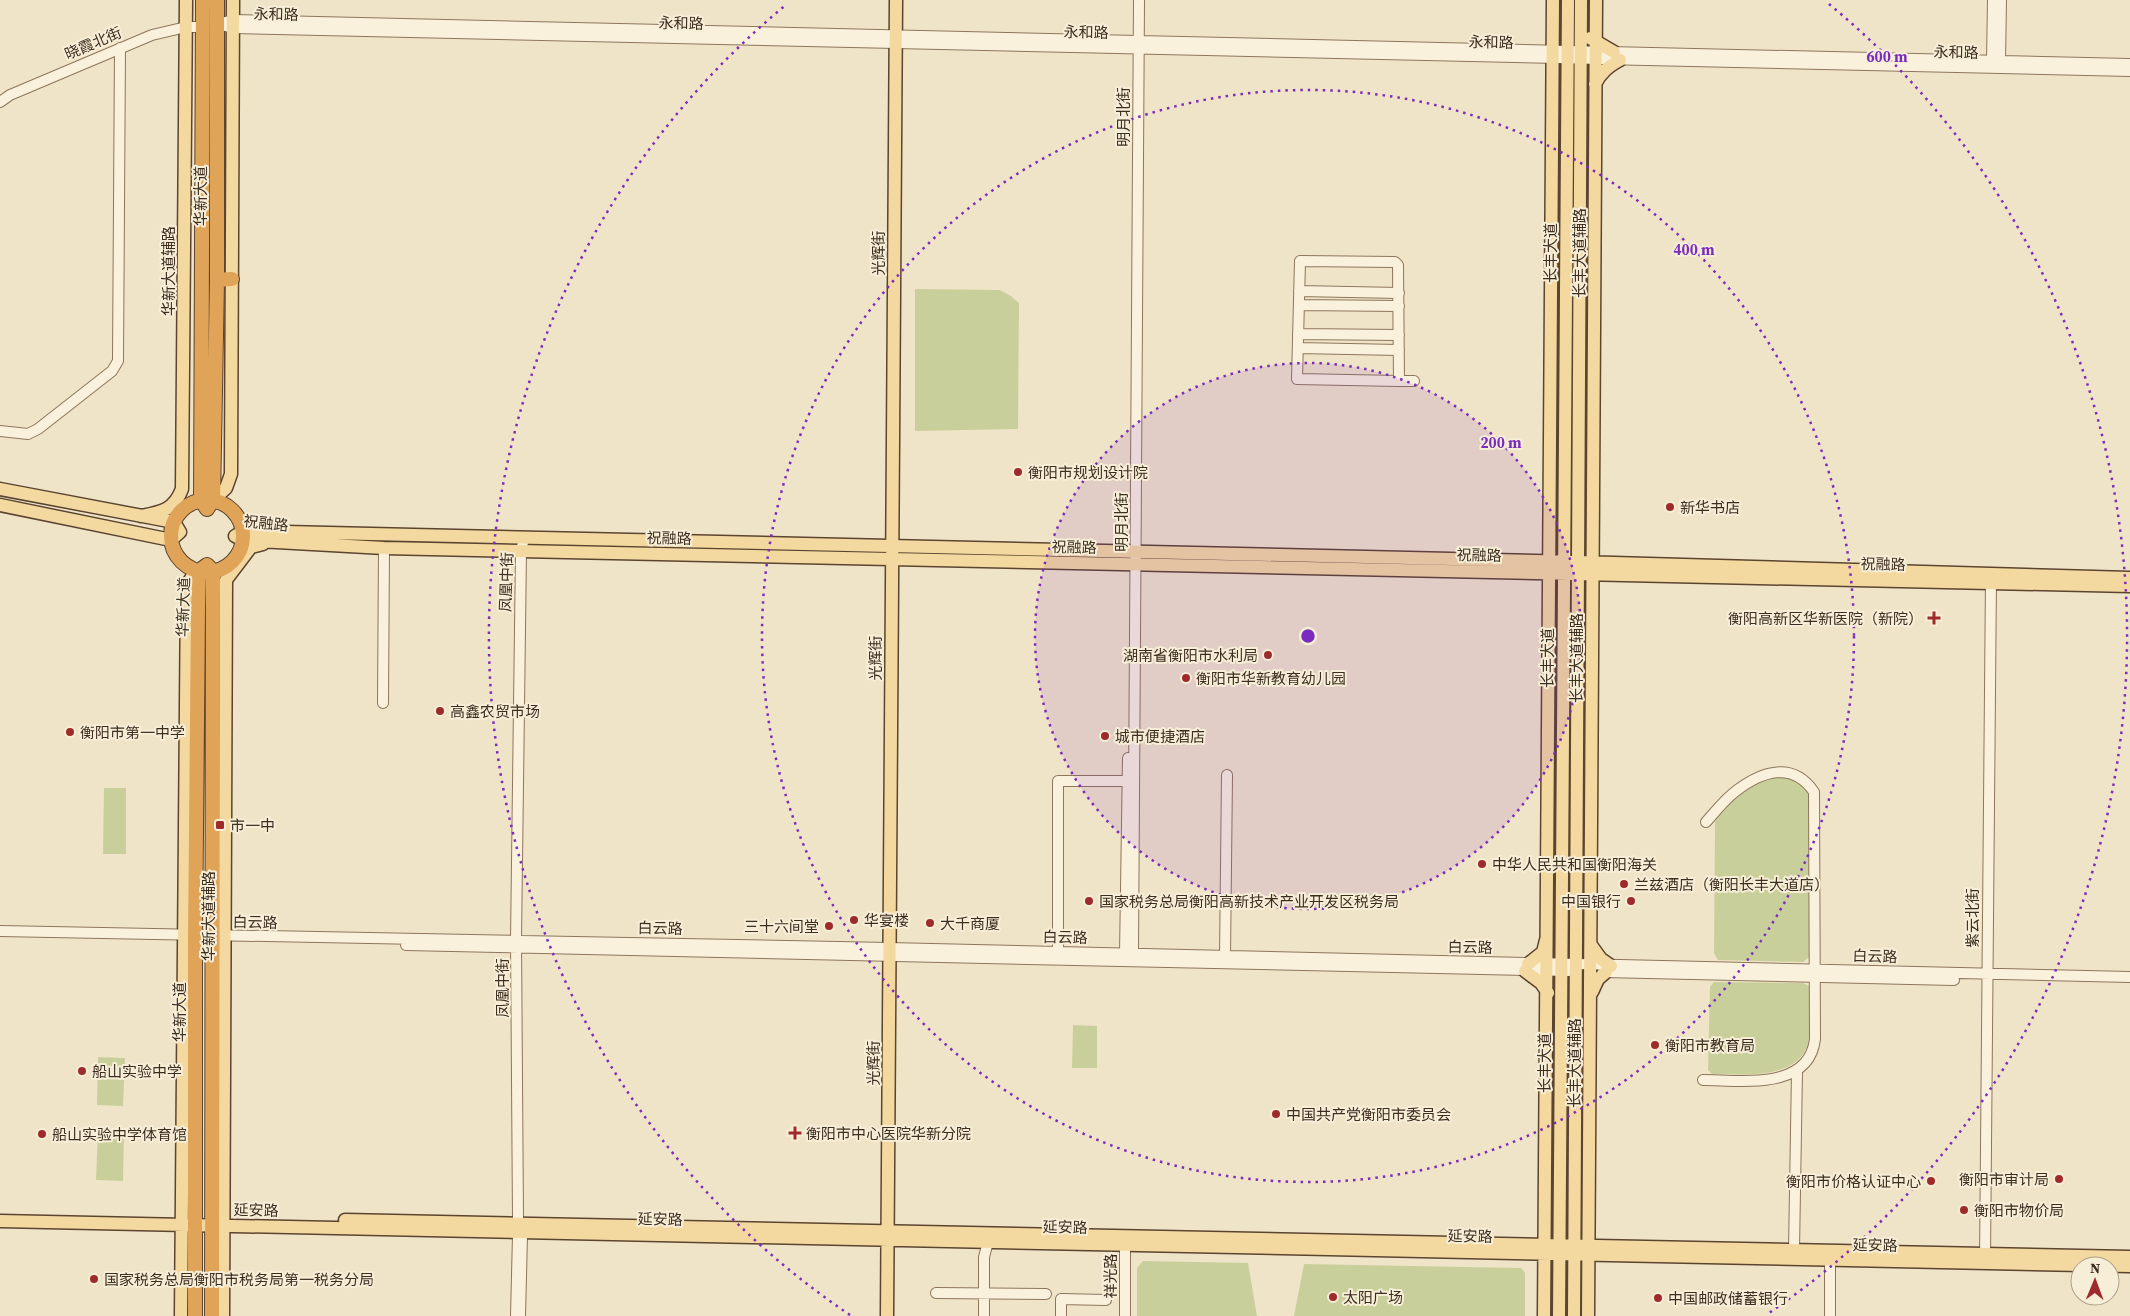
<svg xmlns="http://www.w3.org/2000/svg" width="2130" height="1316" font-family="'Source Serif 4','Noto Sans SC',serif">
  <rect width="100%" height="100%" fill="#f0e4c8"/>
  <path fill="#c9cf9b" d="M915,289L1000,290L1011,296L1019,303L1018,429L915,431Z
    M1770,777C1790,777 1797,779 1809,794V957L1803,962L1718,960L1714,953L1715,822C1728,800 1748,789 1770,777Z
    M104,788H126V854H103Z
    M1714,982L1803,983L1809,986V1038C1803,1081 1743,1074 1712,1074L1708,1070L1710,987Z
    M1073,1025L1097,1026V1068H1072Z
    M98,1057L125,1058L123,1106L97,1105Z
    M98,1131L124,1132L123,1181L96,1180Z
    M1143,1261L1248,1263L1257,1316H1137V1268Z
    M1304,1264L1521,1268L1525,1273V1316H1294Z"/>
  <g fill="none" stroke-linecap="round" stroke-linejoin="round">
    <defs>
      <path id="minor" d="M1993,0L1992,61L1995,66
        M2130,64L233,20L217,24L233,28L2130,71
        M1998,65L2000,61L2001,0
        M0,102L10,95L152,35L186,27H203
        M1299,291L1399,293
        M1299,305L1399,306
        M1298,334L1399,335
        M1298,348L1399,350
        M1399,381L1398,265L1395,262L1300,261L1297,379L1399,381H1414
        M0,431L28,434L38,429L112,371L118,361L120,48
        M383,703L384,548
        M0,931L889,948L2130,977
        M406,945L1569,971
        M1058,952V781H1127
        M1125,954L1128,758
        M1133,954L1139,0
        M1225,956L1227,775
        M1603,972L1954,980
        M1703,1080C1741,1080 1809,1091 1815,1039L1814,792C1793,761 1762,771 1736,791C1725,799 1715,812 1706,822
        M520,1223L518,1219L516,940L521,551L524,538
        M1125,1239V1316
        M1794,1250L1797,1071
        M1985,1260L1991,577
        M936,1293L1046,1294
        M516,1316L518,1235L520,1232L522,1235L520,1316
        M984,1316V1257L988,1242
        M1061,1316V1299L1106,1300
        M1830,1316V1254"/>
      <path id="major" d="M1590,38L1614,52
        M1595,84C1601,72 1609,66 1620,60
        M0,489L174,522L180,532L171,540L0,505
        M213,500L226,488L231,474L233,0
        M141,516C162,512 174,510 182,489L186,0
        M2130,578L1579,562L243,531L235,536L243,540L384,548L2130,586
        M1591,945L1601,959L1611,966
        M1528,964L1543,952L1546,940
        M1525,971L1541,983L1548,993
        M1592,992L1598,979L1606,972
        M345,1220L2130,1257
        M0,1221L2130,1266
        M181,1316L187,585L192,577L199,571
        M223,1316L226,580L251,547L263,544
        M887,1316L896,0
        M1544,1316L1553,0
        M1559,1316L1568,0
        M1574,1316L1581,0
        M1588,1316L1596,0"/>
      <path id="highway" d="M203,0L201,500L207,509L213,500L217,280V0
        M217,280L232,279
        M171 536a36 36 0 1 1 72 0a36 36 0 1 1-72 0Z
        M195,1316V941L198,609L199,571L207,565L213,571L212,1316"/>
    </defs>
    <use href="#minor" stroke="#8d765c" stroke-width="12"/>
    <use href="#major" stroke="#5b4430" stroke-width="15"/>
    <use href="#highway" stroke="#5b4430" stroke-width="16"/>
    <use href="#minor" stroke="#faf1dc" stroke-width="10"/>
    <use href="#major" stroke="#f3d9a0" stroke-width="12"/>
    <use href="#highway" stroke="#e0a458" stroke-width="14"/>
  </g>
  <circle cx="1308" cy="636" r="273" fill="#7b2cbf" fill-opacity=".12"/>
  <g fill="none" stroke="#7b2cbf" stroke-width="2.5" stroke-dasharray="2.5 5">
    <circle cx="1308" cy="636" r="273"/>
    <circle cx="1308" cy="636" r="546"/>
    <path d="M850 1315A819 819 0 0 1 787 4M1829 4A819 819 0 0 1 1766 1315"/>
  </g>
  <g fill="#9e2a2b" stroke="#f7eed8" stroke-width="2">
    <circle cx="1018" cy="472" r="5"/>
    <circle cx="1670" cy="507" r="5"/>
    <path d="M1931.5 610.5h5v5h5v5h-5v5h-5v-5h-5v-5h5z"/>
    <circle cx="1268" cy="655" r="5"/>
    <circle cx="1186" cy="678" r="5"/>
    <circle cx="440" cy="711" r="5"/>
    <circle cx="70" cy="732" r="5"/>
    <circle cx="1105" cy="736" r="5"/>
    <rect x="215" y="820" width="10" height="10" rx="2.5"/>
    <circle cx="1482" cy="864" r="5"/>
    <circle cx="1624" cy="884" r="5"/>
    <circle cx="1089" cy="901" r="5"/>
    <circle cx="1631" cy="901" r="5"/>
    <circle cx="854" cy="920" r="5"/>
    <circle cx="930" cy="923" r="5"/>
    <circle cx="829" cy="926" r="5"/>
    <circle cx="1655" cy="1045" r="5"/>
    <circle cx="82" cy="1071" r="5"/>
    <circle cx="1276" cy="1114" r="5"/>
    <path d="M792.5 1125.5h5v5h5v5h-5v5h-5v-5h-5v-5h5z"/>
    <circle cx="42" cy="1134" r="5"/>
    <circle cx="2059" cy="1179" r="5"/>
    <circle cx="1931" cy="1181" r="5"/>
    <circle cx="1964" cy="1210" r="5"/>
    <circle cx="94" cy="1279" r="5"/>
    <circle cx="1333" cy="1297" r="5"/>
    <circle cx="1658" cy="1298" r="5"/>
  </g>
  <g text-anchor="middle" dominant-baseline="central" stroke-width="4" stroke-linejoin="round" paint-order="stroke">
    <g font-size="15" fill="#3d2e20" stroke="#f7eed8">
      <text transform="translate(276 14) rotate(1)">永和路</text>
      <text transform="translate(681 23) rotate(1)">永和路</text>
      <text transform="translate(1086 32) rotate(1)">永和路</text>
      <text transform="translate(1491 42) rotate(1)">永和路</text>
      <text transform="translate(93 43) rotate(-23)">晓霞北街</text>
      <text transform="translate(1956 52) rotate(1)">永和路</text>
      <text transform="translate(1123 117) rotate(-90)">明月北街</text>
      <text transform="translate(200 196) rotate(-90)">华新大道</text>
      <text transform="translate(878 253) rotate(-90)">光辉街</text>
      <text transform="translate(1550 253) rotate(-90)">长丰大道</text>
      <text transform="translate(1579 253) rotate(-90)">长丰大道辅路</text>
      <text transform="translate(168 271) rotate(-90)">华新大道辅路</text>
      <text transform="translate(1121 522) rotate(-90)">明月北街</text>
      <text transform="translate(266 523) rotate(6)">祝融路</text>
      <text transform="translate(669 538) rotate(1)">祝融路</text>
      <text transform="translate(1074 547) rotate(1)">祝融路</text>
      <text transform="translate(1479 555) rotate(1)">祝融路</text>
      <text transform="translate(1883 564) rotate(1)">祝融路</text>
      <text transform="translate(506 582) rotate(-88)">凤凰中街</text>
      <text transform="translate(183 607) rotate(-88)">华新大道</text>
      <text transform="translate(875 658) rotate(-90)">光辉街</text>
      <text transform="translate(1547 658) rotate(-90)">长丰大道</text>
      <text transform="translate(1576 658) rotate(-90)">长丰大道辅路</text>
      <text transform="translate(208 916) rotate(-90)">华新大道辅路</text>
      <text transform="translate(1972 918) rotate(-90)">紫云北街</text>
      <text transform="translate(255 922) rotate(1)">白云路</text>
      <text transform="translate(660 928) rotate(1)">白云路</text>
      <text transform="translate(1065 937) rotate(1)">白云路</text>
      <text transform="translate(1470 947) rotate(1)">白云路</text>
      <text transform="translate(1875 956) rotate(2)">白云路</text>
      <text transform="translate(502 988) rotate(-90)">凤凰中街</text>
      <text transform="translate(179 1012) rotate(-90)">华新大道</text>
      <text transform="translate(873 1063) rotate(-90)">光辉街</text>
      <text transform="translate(1544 1063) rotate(-90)">长丰大道</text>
      <text transform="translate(1574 1063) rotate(-90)">长丰大道辅路</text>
      <text transform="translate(256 1210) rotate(1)">延安路</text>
      <text transform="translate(660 1219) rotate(1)">延安路</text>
      <text transform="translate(1065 1227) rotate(1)">延安路</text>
      <text transform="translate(1470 1236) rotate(1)">延安路</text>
      <text transform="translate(1875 1245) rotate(1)">延安路</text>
      <text transform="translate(1110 1276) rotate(-90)">祥光路</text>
    </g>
    <g font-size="15" fill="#3d2e20" stroke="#f7eed8" text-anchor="start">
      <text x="1028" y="472">衡阳市规划设计院</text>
      <text x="1680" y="507">新华书店</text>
      <text x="1923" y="618" text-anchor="end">衡阳高新区华新医院（新院）</text>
      <text x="1258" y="655" text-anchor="end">湖南省衡阳市水利局</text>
      <text x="1196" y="678">衡阳市华新教育幼儿园</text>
      <text x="450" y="711">高鑫农贸市场</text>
      <text x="80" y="732">衡阳市第一中学</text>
      <text x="1115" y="736">城市便捷酒店</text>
      <text x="230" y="825">市一中</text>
      <text x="1492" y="864">中华人民共和国衡阳海关</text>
      <text x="1634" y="884">兰兹酒店（衡阳长丰大道店）</text>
      <text x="1099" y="901">国家税务总局衡阳高新技术产业开发区税务局</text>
      <text x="1621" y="901" text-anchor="end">中国银行</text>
      <text x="864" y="920">华宴楼</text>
      <text x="940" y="923">大千商厦</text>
      <text x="819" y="926" text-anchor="end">三十六间堂</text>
      <text x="1665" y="1045">衡阳市教育局</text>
      <text x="92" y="1071">船山实验中学</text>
      <text x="1286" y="1114">中国共产党衡阳市委员会</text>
      <text x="806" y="1133">衡阳市中心医院华新分院</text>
      <text x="52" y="1134">船山实验中学体育馆</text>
      <text x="2049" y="1179" text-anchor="end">衡阳市审计局</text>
      <text x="1921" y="1181" text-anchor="end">衡阳市价格认证中心</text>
      <text x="1974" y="1210">衡阳市物价局</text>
      <text x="104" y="1279">国家税务总局衡阳市税务局第一税务分局</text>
      <text x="1343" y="1297">太阳广场</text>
      <text x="1668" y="1298">中国邮政储蓄银行</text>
    </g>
  </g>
  <circle cx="1308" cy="636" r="8" fill="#7b2cbf" stroke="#f7eed8" stroke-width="2.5"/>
  <g font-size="15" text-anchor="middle" font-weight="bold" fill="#7b2cbf" stroke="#f7eed8" stroke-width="4" stroke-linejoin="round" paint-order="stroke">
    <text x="1887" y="62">600 m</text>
    <text x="1694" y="255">400 m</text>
    <text x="1501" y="448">200 m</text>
  </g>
  <g transform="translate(2095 1281) rotate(1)"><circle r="24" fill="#f7eed8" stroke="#ada18e"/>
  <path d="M0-4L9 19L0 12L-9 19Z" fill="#9e2a2b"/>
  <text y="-8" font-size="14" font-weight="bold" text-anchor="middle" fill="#3d2e20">N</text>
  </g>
</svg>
